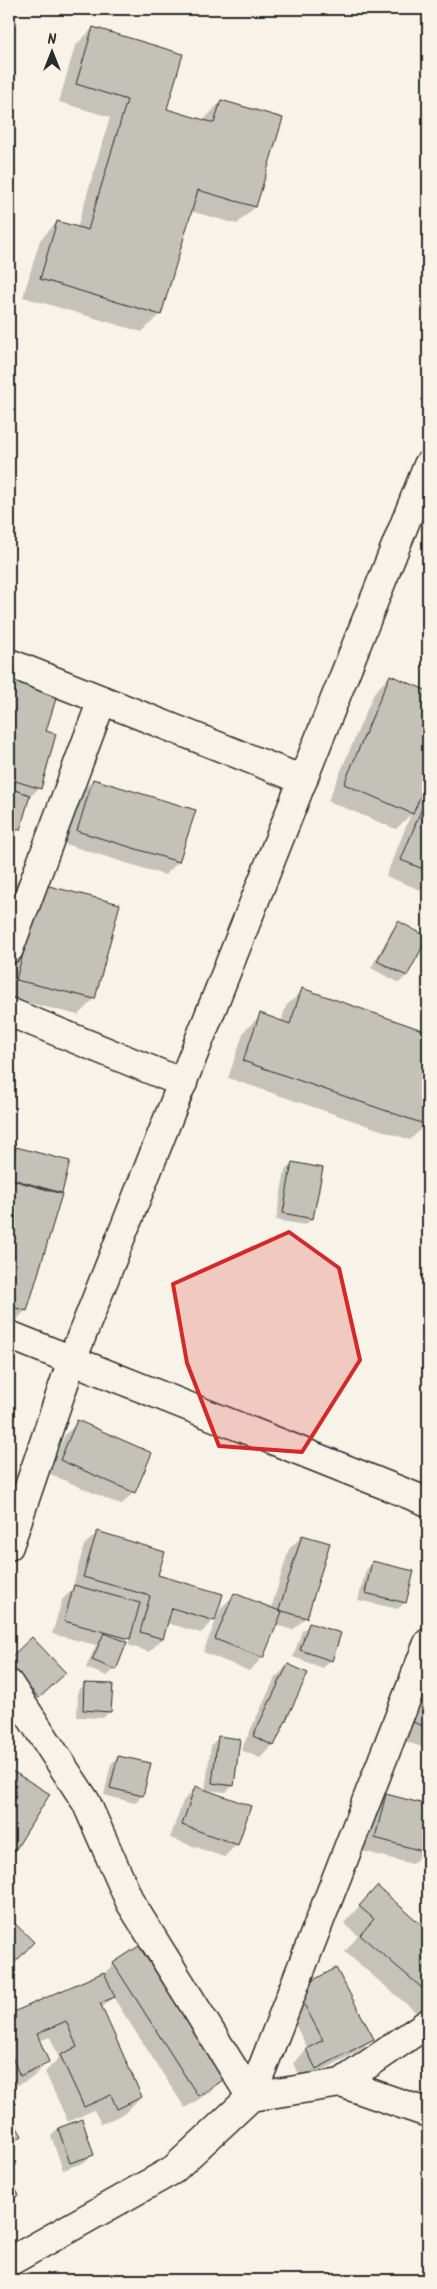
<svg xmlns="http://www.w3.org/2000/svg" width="437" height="2289" font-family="Kalam,sans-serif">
  <rect width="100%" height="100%" fill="#f7f3e8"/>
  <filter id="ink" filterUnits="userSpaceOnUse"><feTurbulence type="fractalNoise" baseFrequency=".02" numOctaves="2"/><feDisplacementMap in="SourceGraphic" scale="10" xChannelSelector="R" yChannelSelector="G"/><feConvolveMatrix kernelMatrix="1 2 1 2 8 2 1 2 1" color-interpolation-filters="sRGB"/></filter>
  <g filter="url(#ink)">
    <path fill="#0003" d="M93,28L165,110L203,121L221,101L255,207L237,224L190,211L160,314L142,332L23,297L40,240L57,222L77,228L110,117L59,102L75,46Z
      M390,676L428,692V775L416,804L428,792V893L386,876L411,814L396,829L328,801L374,693Z
      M9,679L56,693L44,732L39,788L27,800L19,830L9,840Z
      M93,780L178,862L165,875L65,844L80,793Z
      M25,902L94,999L78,1015L9,998V965Z
      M399,923L406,976L399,983L371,968L392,930Z
      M303,990L428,1033V1118L426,1124L410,1140L228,1078L244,1031L261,1015L281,1022L286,1006Z
      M17,1149L60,1192L26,1310L10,1327L9,1157Z
      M293,1163L312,1218L305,1225L276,1220L285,1170Z
      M78,1422L134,1492L121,1505L48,1473L65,1435Z
      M97,1533L157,1576L214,1620L201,1633L167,1623L162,1639L149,1652L128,1645L130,1637L128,1636L115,1669L107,1676L86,1668L96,1645L52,1634L62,1600L72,1590L84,1545Z
      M302,1536L306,1617L293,1630L275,1625L262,1658L249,1671L203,1652L221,1608L234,1595L271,1609L289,1549Z
      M373,1563L405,1602L398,1609L358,1600L366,1570Z
      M310,1624L331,1660L323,1668L293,1657L302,1631Z
      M32,1639L51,1686L26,1710L9,1692V1661Z
      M288,1665L273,1745L260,1758L241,1750L275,1678Z
      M428,1665V1749L398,1739Z
      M85,1684L110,1711L103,1718L77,1717L78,1691Z
      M218,1738L233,1785L226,1792L206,1790L237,1844L224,1857L170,1838L183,1801L196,1788L205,1791L211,1745Z
      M118,1757L142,1795L135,1803L104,1795L111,1764Z
      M9,1770L48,1794L9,1858Z
      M387,1795L428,1806V1838L425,1851L412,1864L363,1851L374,1808Z
      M361,1904L423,1928L428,1921V2014L424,2019L345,1952L358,1936L344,1923Z
      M139,1948L223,2079L210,2092L185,2108L113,1997L101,2009L141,2097L125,2113L101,2124L94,2110L68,2122L45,2072L59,2058L50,2037L39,2041L48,2062L32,2078L9,2089V2015L104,1974L113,1964Z
      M297,1990L372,2038L359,2051L303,2081L293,2063L308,2049L284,2003Z
      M9,2116L21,2136L9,2145Z
      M58,2129L93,2155L85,2162L63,2170L51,2136Z
      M9,2181L17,2195L9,2204Z"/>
    <path fill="#c4c1b9" stroke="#2b2b2b" d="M93,27L183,54L167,109L214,123L221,100L283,118L256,207L198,190L161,315L40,279L57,221L88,230L127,100L76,84Z
      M390,675L428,691V778L413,814L344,784Z
      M9,677L58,692L46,731L56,734L41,789L9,779Z
      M93,779L196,810L179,862L77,831Z
      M9,788L30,795L20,830L9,827Z
      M428,793V871L401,860Z
      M41,884L120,904L95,999L16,980Z
      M398,921L428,937L407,976L377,961Z
      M302,988L428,1032L427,1125L243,1061L260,1013L290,1024Z
      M16,1147L70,1161L62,1193L9,1178Z
      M292,1162L323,1168L313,1219L283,1213Z
      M9,1179L62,1194L27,1311L9,1306Z
      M77,1420L152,1453L135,1493L60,1460Z
      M97,1531L165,1552L158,1575L223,1594L215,1621L172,1608L163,1639L140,1632L150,1596L83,1577Z
      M302,1535L330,1543L307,1618L279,1610Z
      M372,1561L414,1571L406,1603L365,1593Z
      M74,1585L140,1603L130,1639L64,1621Z
      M234,1593L282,1612L263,1658L215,1639Z
      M309,1623L341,1633L332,1661L300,1650Z
      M104,1633L127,1642L116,1670L92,1660Z
      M32,1637L66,1673L39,1698L9,1666V1659Z
      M288,1664L308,1673L274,1746L253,1736Z
      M428,1679V1728L413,1722Z
      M84,1683L113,1684L111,1712L83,1710Z
      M218,1736L240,1739L234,1786L212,1783Z
      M118,1756L151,1763L143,1796L110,1788Z
      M9,1769L50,1794L11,1857L9,1856Z
      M195,1786L251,1806L238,1845L182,1825Z
      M386,1794L428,1805V1843L426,1852L375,1838Z
      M377,1886L424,1927L428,1922V1993L360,1935L374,1919L359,1906Z
      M9,1918L34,1942L9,1969Z
      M139,1946L225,2079L198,2096L113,1963Z
      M336,1968L374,2039L316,2069L306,2049L323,2040L296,1989Z
      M104,1972L115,1997L100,2003L142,2097L117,2109L111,2095L84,2107L60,2055L77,2047L66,2021L37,2034L49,2062L20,2076L9,2050V2014Z
      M9,2114L22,2136L9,2144Z
      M82,2119L94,2155L70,2163L58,2128Z
      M9,2179L19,2195L9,2201Z"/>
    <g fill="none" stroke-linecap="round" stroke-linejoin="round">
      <defs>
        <path id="street" d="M9,663L303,780
          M9,949L102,700
          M9,1012L183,1083
          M9,1546L72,1360
          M9,1684L86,1802L130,1902L251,2097L341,2083L428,2113
          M341,2083L428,2023
          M9,2262L173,2170L251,2097L428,1643"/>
        <path id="secondary" d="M9,1335L428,1502
          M72,1360L428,465"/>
      </defs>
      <use href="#street" stroke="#2b2b2b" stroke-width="31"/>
      <use href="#secondary" stroke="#2b2b2b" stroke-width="31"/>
      <use href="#street" stroke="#f7f3e8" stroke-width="28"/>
      <use href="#secondary" stroke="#f7f3e8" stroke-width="28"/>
    </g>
  </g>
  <path fill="#d62828" fill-opacity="0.2" stroke="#d62828" stroke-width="4" stroke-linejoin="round" d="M289,1232L339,1268L360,1360L302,1452L219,1446L187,1363L173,1284Z"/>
  <rect width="437" height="2289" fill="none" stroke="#f7f3e8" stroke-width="30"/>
  <rect x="15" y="15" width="407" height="2259" fill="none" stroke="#2b2b2b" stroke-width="2" filter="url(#ink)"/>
  <g transform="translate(52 52)" stroke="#f7f3e8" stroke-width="4" paint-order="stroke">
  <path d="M0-4L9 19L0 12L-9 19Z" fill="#2b2b2b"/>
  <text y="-8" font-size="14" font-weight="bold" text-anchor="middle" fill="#2b2b2b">N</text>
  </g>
</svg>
